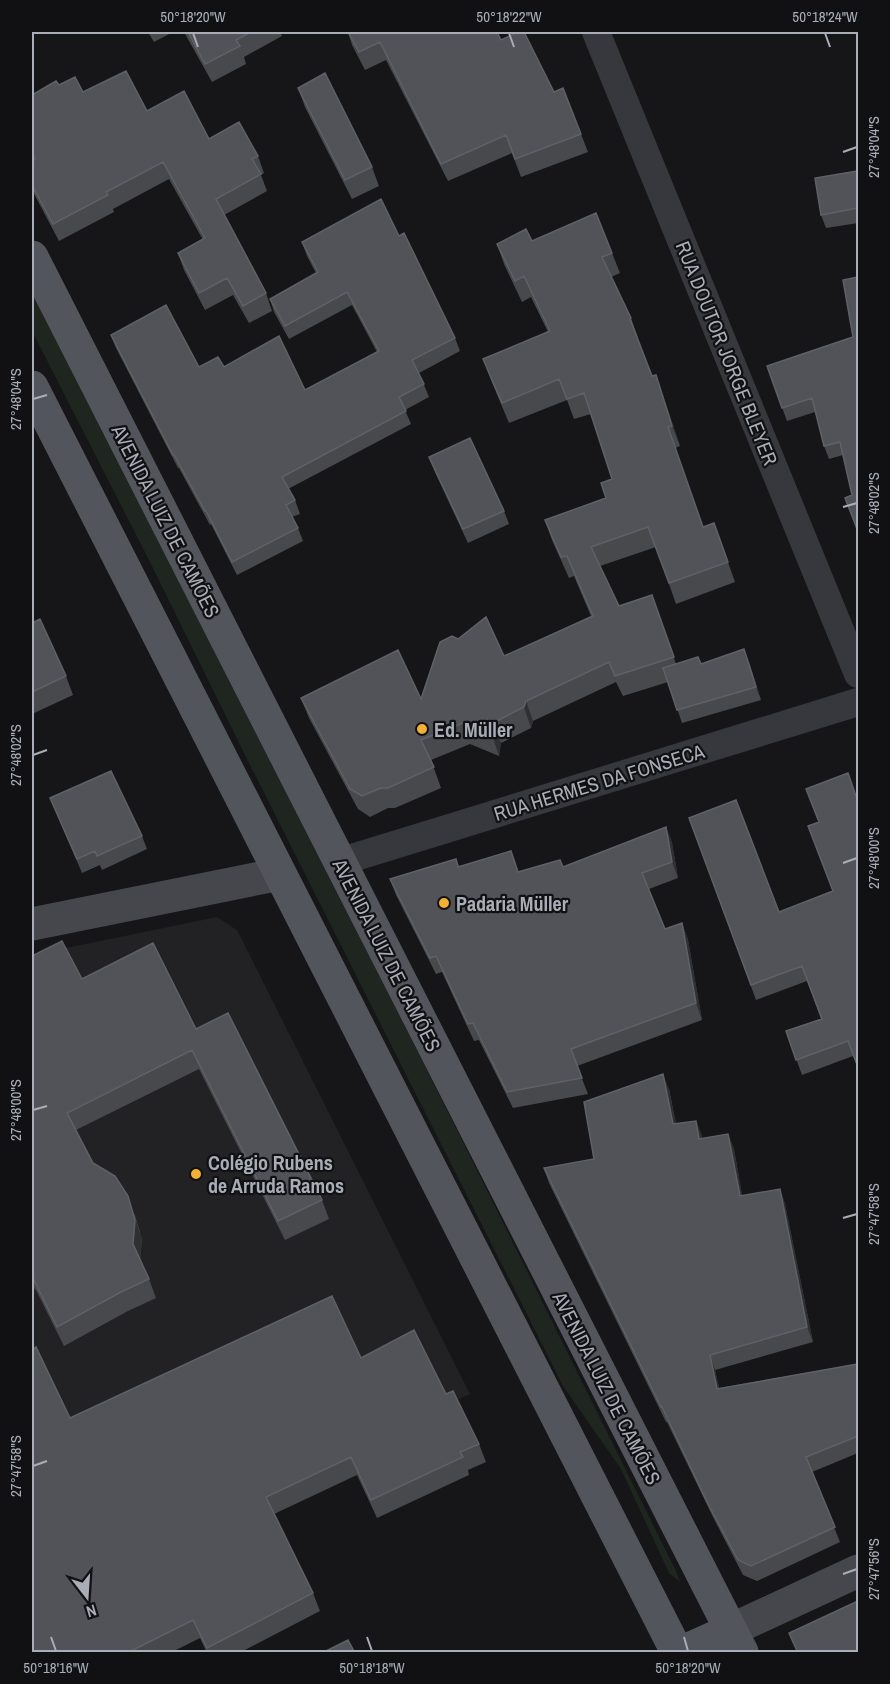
<svg xmlns="http://www.w3.org/2000/svg" width="890" height="1684" font-family="'Archivo Narrow',sans-serif">
  <rect width="100%" height="100%" fill="#161618"/>
  <path fill="#222225" d="M217,917L237,930L470,1394L32,1603V955Z"/>
  <path fill="#1e261f" d="M32,286L457,1130L676,1571L680,1582L669,1573L621,1469L563,1386L245,755L151,564L32,331Z"/>
  <g fill="none" stroke-linecap="round" stroke-linejoin="round">
    <path stroke="#37383d" stroke-width="28" d="M596,32L858,674
      M339,862L858,702"/>
    <path stroke="#45474d" stroke-width="33" d="M32,924L280,874
      M731,1630L858,1571"/>
    <path stroke="#53555c" stroke-width="33" d="M32,257L742,1652
      M32,387L677,1652
      M682,1652L731,1630"/>
  </g>
  <path fill="#47494d" d="M148,32H173L154,42Z
    M184,32H280L282,36L244,57L246,64L212,82Z
    M348,32H497L501,40L554,92L581,134L588,152L521,177L512,153L448,181L386,60L365,70L352,45Z
    M59,85L147,111L209,139L258,156L264,173L261,175L267,191L224,215L266,293L272,311L249,323L233,295L205,310L184,270L178,253L203,240L169,179L113,209L114,212L59,241L32,190V161L33,160L32,158V95Z
    M298,88L372,167L379,186L352,199L305,107Z
    M858,171V223L826,228L821,215Z
    M399,236L455,338L460,351L419,373L429,397L405,410L411,424L288,489L295,500L300,514L292,517L298,528L303,541L237,575L211,524L210,525L179,468H178L116,348L111,335L199,367H224L305,390L377,352L352,305L289,339L274,312L270,299L316,273L307,256L302,242Z
    M532,241L612,253L620,273L611,277L631,318L638,338V339L652,376L656,375L680,446L675,448L703,527L714,523L735,582L676,604L656,547L600,566L619,606L652,595L676,664L749,662L761,700L682,723L668,682L623,696L616,682L533,721L531,728L501,743L499,756L470,744L431,760L441,788L395,808H388L370,817L358,809L309,718L301,698L421,699L458,639L504,656L591,616L574,576L569,578L552,540L545,520L606,498L612,479L591,414L574,419L567,400L509,423L491,380L483,359L548,332L531,297L522,302L504,264L497,244Z
    M858,277V534L845,498L852,495L843,455L829,459L824,446L815,412L787,421L767,366L853,337Z
    M429,457L504,511L509,524L468,543L434,470Z
    M32,623L66,676L73,695L32,714Z
    M50,798L142,836L147,849L102,870L100,865L82,873Z
    M858,802V1069L853,1056L802,1075L786,1031L821,1019L807,981L756,1000L689,818L779,912L833,892L819,822Z
    M666,827L672,843L678,878L649,889L665,929L682,923L688,940L702,1020L577,1066L588,1094L513,1108L479,1040L474,1041L442,972L436,974L396,895L390,879L456,859L459,866L519,871L563,867Z
    M32,956L196,1029L322,1200L329,1219L285,1240L199,1069L76,1130L93,1163L135,1215L142,1239L140,1260L149,1279L156,1298L128,1311L64,1346L37,1292L32,1285Z
    M669,1089L676,1124L696,1121L702,1139L728,1134L734,1149L742,1196L780,1189L785,1204L813,1342L715,1370L719,1388L858,1364V1453L812,1472L840,1542L757,1581L743,1575L713,1517L667,1422H666L549,1183L544,1168L594,1159Z
    M361,1358L446,1394L479,1444L486,1462L468,1470L469,1475L377,1518L357,1475L274,1514L313,1593L320,1611L239,1653H207L200,1638L170,1653H32L70,1418Z"/>
  <path fill="#2f3033" d="M656,375L663,395L680,446L672,426Z
    M744,649L749,662L761,700L756,687Z
    M526,701L533,721L531,728L524,707Z
    M493,723L501,743L499,756L492,735Z
    M666,827L672,843L678,878L672,862Z
    M682,923L688,940L702,1020L696,1003Z
    M663,1074L669,1089L679,1139L673,1124Z
    M696,1121L702,1135L704,1154L699,1139Z
    M728,1134L734,1149L745,1211L740,1196Z
    M780,1189L785,1204L813,1342L807,1327Z
    M128,1196L142,1239L140,1263L133,1244Z
    M710,1355L715,1370L723,1404L717,1389Z"/>
  <path fill="#525359" stroke="#5f6168" stroke-width="1.5" d="M188,32H251L236,40L240,46L205,64Z
    M348,32H497L501,40L518,32H524L554,92L563,88L581,134L515,159L506,135L441,164L380,42L359,52Z
    M126,71L147,111L184,91L209,139L239,122L258,156L252,159L261,174L216,199L266,293L243,306L227,278L199,293L178,253L205,238L163,162L106,192L108,195L53,224L32,185V161L35,159L32,153V95L56,81L59,85L75,77L83,92Z
    M325,73L372,167L345,180L298,88Z
    M858,171V208L821,215L815,178Z
    M381,199L399,236L404,233L455,338L412,360L424,384L399,397L406,411L282,477L295,500L286,505L298,528L232,562L206,511H205L174,455H173L111,335L166,305L199,367L218,357L224,367L279,336L305,390L379,351L347,292L285,326L270,299L318,272L302,242Z
    M596,213L612,253L602,257L631,318L630,319L652,376L656,375L672,426L668,427L703,527L714,523L728,562L669,583L648,527L591,547L619,606L652,595L674,657L615,676L609,662L526,701L524,707L493,723L492,735L463,723L421,740L434,767L388,788H381L362,796L350,789L301,698L398,650L421,699L440,642L452,636L458,639L486,617L504,656L593,616L567,556L561,557L545,520L606,498L601,483L612,479L584,393L567,399L559,379L502,403L483,359L550,331L524,276L515,281L497,244L526,229L532,241Z
    M858,277V531L845,498L852,495L840,442L824,446L812,398L782,408L767,366L853,337L843,280Z
    M470,438L504,511L463,529L429,457Z
    M40,619L66,676L32,692V623Z
    M744,649L756,687L677,710L663,668L698,657L701,664Z
    M111,771L142,836L97,856L95,851L77,859L50,798Z
    M848,773L858,802V1067L848,1041L796,1060L786,1031L822,1019L802,966L751,985L689,818L736,800L779,912L833,891L808,826L819,822L806,789Z
    M666,827L672,862L642,873L665,929L682,923L696,1003L571,1049L582,1078L507,1092L473,1023L468,1024L436,956L430,958L390,879L456,859L458,867L511,851L518,872L560,860L563,867Z
    M62,941L82,979L153,943L196,1029L228,1013L322,1200L278,1221L192,1050L67,1113L93,1163L115,1176L128,1196L135,1220L133,1244L149,1279L121,1292L57,1327L32,1276V956Z
    M663,1074L673,1124L696,1121L699,1139L728,1134L740,1196L780,1189L807,1327L710,1355L717,1389L858,1364V1436L806,1457L835,1527L751,1566L738,1560L707,1502L662,1407H661L544,1168L594,1159L584,1102Z
    M332,1296L361,1358L414,1330L446,1394L453,1391L479,1444L460,1452L463,1457L371,1500L351,1457L266,1497L313,1593L207,1648L193,1620L127,1653H32V1350L36,1347L70,1418Z
    M858,1601V1653H798L789,1633Z
    M348,1640L355,1653H322Z"/>
  <path fill="none" stroke="#a8adb8" stroke-width="2" d="M193,33L198,47M509,33L514,47M825,33L830,47M843,152L857,147M33,399L47,395M843,507L857,503M33,755L47,750M843,863L857,858M33,1110L47,1106M843,1218L857,1214M33,1466L47,1461M843,1574L857,1569M51,1637L56,1651M367,1637L372,1651M684,1637L688,1651"/>
  <g fill="#f2b134" stroke="#111113" stroke-width="2">
    <circle cx="422" cy="729" r="6"/>
    <circle cx="444" cy="903" r="6"/>
    <circle cx="196" cy="1174" r="6"/>
  </g>
  <g text-anchor="middle" dominant-baseline="central" stroke-width="4.5" stroke-linejoin="round" paint-order="stroke">
    <g font-size="20" fill="#a8adb8" stroke="#111113">
      <text transform="translate(727 353) rotate(68)">RUA DOUTOR JORGE BLEYER</text>
      <text transform="translate(166 521) rotate(63)">AVENIDA LUIZ DE CAMÕES</text>
      <text transform="translate(599 782) rotate(-17)">RUA HERMES DA FONSECA</text>
      <text transform="translate(387 955) rotate(63)">AVENIDA LUIZ DE CAMÕES</text>
      <text transform="translate(607 1388) rotate(63)">AVENIDA LUIZ DE CAMÕES</text>
    </g>
    <g font-size="20" font-weight="bold" fill="#a8adb8" stroke="#111113" text-anchor="start">
      <text x="434" y="729">Ed. Müller</text>
      <text x="456" y="903">Padaria Müller</text>
      <text x="208" y="1162">Colégio Rubens<tspan x="208" dy="23">de Arruda Ramos</tspan></text>
    </g>
  </g>
  <rect width="890" height="1684" fill="none" stroke="#111113" stroke-width="66"/>
  <g transform="translate(87 1597) rotate(163)" stroke="#111113" stroke-width="4.5" paint-order="stroke">
  <path d="M0-4.5L10 22L0 15L-10 22Z" fill="#a8adb8"/>
  <text y="-9" font-size="16" font-weight="bold" text-anchor="middle" fill="#a8adb8">N</text>
  </g>
  <rect x="33" y="33" width="824" height="1618" fill="none" stroke="#a8adb8" stroke-width="2"/>
  <g font-size="15" text-anchor="middle" fill="#a8adb8">
    <text x="193" y="22">50°18'20"W</text>
    <text x="509" y="22">50°18'22"W</text>
    <text x="825" y="22">50°18'24"W</text>
    <text transform="translate(874 147) rotate(-90)" y="5">27°48'04"S</text>
    <text transform="translate(16 399) rotate(-90)" y="5">27°48'04"S</text>
    <text transform="translate(874 503) rotate(-90)" y="5">27°48'02"S</text>
    <text transform="translate(16 755) rotate(-90)" y="5">27°48'02"S</text>
    <text transform="translate(874 858) rotate(-90)" y="5">27°48'00"S</text>
    <text transform="translate(16 1110) rotate(-90)" y="5">27°48'00"S</text>
    <text transform="translate(874 1214) rotate(-90)" y="5">27°47'58"S</text>
    <text transform="translate(16 1466) rotate(-90)" y="5">27°47'58"S</text>
    <text transform="translate(874 1569) rotate(-90)" y="5">27°47'56"S</text>
    <text x="56" y="1673">50°18'16"W</text>
    <text x="372" y="1673">50°18'18"W</text>
    <text x="688" y="1673">50°18'20"W</text>
  </g>
</svg>
